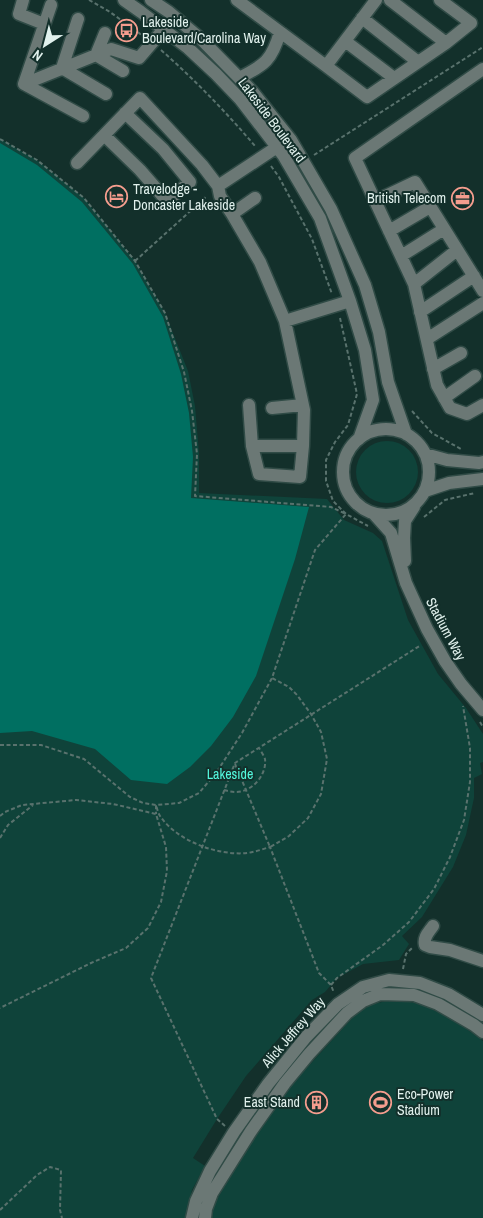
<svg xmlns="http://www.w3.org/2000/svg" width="483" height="1218" font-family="'Archivo Narrow',sans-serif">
  <rect width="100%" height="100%" fill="#13302b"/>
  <path fill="#0f433a" d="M0,139L37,160L84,198L135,261L165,313L188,371L195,406L199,453V493L327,499L344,520L373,533L382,541L408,620L438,674L466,708L483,734V762L480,763L482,774L474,778V798L466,835L453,867L422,917L402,936L409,944L399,960L363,964L337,978L325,992L312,1000L246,1076L217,1119L193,1158L205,1166L192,1190L185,1218H0Z
    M356 472a31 31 0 1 1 62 0a31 31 0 1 1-62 0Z
    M386,1001C394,1001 402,1001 410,1002C433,1006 465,1027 483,1041V1218H211L215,1203L241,1157L266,1119L292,1084L356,1014L370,1005Z"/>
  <path fill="#006f61" d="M0,143L37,165L82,202L133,264L163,317L181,374L189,413L193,457L191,498L309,507L295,559L256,676L233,717L211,746L190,767L167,784L131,780L95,749L32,731L0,733Z"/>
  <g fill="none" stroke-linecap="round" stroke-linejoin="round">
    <defs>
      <path id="minor" d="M23,0L19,14L44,24
        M124,0L141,12L188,48L216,74L240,99L283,155L320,218L350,301L365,350L373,400L359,439
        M151,0L169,12L201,39L252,91L291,140L331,209L365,285L379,332L388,382L406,434
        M237,0L326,66
        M376,0L326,66L367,97L446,43L471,23L440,0
        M390,0L446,43
        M362,18L418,62
        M78,19L62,68L106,94
        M105,33L96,55L123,71
        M345,41L394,78
        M483,69L355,158L414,284L437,385L450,408L467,414L483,405
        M239,78C265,65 272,60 280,32
        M24,84L111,49L139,58L164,29
        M24,84L51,5
        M24,84L83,116
        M104,135L140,170L167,201L190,182L163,149L125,113
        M77,163L140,98L202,165L218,186L220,196L232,214
        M218,186L277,147
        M375,201L415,182L483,291
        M389,231L430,207
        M401,256L444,229
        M414,284L457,250
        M420,312L474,276
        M285,321L350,301
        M427,339L483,303
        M433,369L461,353
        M444,398L475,376
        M249,405L252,446H303L304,410L285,321L260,262L232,214L255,198
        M272,408L303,405
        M343 472a43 43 0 1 1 86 0a43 43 0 1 1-86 0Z
        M252,446L259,474L300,477L303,446
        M425,454L447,460L479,463L483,462
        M425,491L449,483L483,479
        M374,514L391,533L406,583L427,629L445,661L461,684L483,710
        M405,561L404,538L405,521L414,507
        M433,926C429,932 423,937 425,945L430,947L450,950L483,961
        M192,1218L196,1201L210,1171L234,1132L268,1084L306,1037L338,1004L363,987L389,980L420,983L448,994L483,1015
        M205,1218L206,1209L212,1193L251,1131L285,1083L309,1054L347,1013L363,1001L380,994L414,995L438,1004L474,1025L483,1032"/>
    </defs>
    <use href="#minor" stroke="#304b46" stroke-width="15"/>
    <path stroke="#59726d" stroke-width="2" stroke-dasharray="4 2.5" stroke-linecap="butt" d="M89,0L110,12L143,36
      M161,50C195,80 226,112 255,146
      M0,139L37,160L84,198L135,261L165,313L184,372L192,411L197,454L195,496L331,507L346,514L315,550L272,678L242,733L216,773L199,793L179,803L156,805V814
      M314,155L483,47
      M271,166L279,177L312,239L332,294
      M135,261L207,196
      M340,318L357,394L348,425L335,442L326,460V481L333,501L346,514L368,526
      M412,411L432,433L461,449
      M424,517L445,500L475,493
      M480,722L483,727
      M0,745H41L84,759L130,797L143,803L156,805C157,808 158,813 160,816C177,841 218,856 247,853C255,852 263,849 270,847L319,973L331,985L334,993
      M235,764L270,847L289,836L308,818L321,794L327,759L321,732L311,714L297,695L289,687L272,678
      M224,790C228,791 232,792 236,792C252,792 267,775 265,759C264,756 261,751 259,748
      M0,816L5,812L22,805L76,800L113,804L156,814L166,847L167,871L161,902L148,928L126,948L91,963L0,1008
      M0,838L8,825L33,805
      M403,969L406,954L413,947
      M331,985L337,978L383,945L409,922L434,889L450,857L464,820L470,782V748L463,706
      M225,1126L217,1119L151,978L235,763L421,645
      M0,1210L37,1175L50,1167L61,1170L60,1210L62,1218"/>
    <use href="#minor" stroke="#6b7875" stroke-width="12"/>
  </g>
  <defs>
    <symbol id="bus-ring" viewBox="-11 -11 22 22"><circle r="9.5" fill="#13302b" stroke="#f59d8e" stroke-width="1.5"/><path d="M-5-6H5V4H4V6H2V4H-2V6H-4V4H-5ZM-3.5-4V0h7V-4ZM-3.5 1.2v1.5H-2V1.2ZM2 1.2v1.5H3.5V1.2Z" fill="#f59d8e"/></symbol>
    <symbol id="hotel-ring" viewBox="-11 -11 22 22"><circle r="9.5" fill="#13302b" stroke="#f59d8e" stroke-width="1.5"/><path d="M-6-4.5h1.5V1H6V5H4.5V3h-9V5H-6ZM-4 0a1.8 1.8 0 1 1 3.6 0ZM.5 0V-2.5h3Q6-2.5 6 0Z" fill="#f59d8e"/></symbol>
    <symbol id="office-ring" viewBox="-11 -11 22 22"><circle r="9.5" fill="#13302b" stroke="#f59d8e" stroke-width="1.5"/><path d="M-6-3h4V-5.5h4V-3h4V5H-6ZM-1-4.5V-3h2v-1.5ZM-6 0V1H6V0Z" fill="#f59d8e"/></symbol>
    <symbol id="building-ring" viewBox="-11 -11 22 22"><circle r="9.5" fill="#13302b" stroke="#f59d8e" stroke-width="1.5"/><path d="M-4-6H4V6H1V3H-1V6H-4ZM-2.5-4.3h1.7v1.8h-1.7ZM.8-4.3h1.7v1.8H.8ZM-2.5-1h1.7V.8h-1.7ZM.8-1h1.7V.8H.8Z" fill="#f59d8e"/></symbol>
    <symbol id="stadium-ring" viewBox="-11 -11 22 22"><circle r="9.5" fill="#13302b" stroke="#f59d8e" stroke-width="1.5"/><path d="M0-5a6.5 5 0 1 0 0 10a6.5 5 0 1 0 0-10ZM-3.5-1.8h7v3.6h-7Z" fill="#f59d8e"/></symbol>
  </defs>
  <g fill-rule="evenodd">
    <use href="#bus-ring" x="114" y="18" width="25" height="25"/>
    <use href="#hotel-ring" x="104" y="184" width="25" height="25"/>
    <use href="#office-ring" x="450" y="186" width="25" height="25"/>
    <use href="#building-ring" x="304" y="1090" width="25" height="25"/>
    <use href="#stadium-ring" x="368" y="1090" width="25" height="25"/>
  </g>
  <g text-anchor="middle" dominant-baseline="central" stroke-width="4" stroke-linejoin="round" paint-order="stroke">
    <g font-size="14" fill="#e1f1ed" stroke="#13302b" text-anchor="start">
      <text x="142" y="22">Lakeside<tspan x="142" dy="16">Boulevard/Carolina Way</tspan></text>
      <text x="133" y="189">Travelodge -<tspan x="133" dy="16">Doncaster Lakeside</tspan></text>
      <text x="446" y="198" text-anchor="end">British Telecom</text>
      <text x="397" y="1094">Eco-Power<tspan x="397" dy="16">Stadium</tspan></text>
      <text x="300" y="1102" text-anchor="end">East Stand</text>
    </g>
    <g font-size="14" fill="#e1f1ed" stroke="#13302b">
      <text transform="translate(272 120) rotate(53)">Lakeside Boulevard</text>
      <text transform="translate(446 629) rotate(62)">Stadium Way</text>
      <text transform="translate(293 1032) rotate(-49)">Alick Jeffrey Way</text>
    </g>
    <g font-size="14" fill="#53f8de" stroke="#13302b">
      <text x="230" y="774">Lakeside</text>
    </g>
  </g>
  <g transform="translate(45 45) rotate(216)" stroke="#13302b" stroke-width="4" paint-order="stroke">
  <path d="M0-4L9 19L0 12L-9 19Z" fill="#e1f1ed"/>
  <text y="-8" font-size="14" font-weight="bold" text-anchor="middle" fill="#e1f1ed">N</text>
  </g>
</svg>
